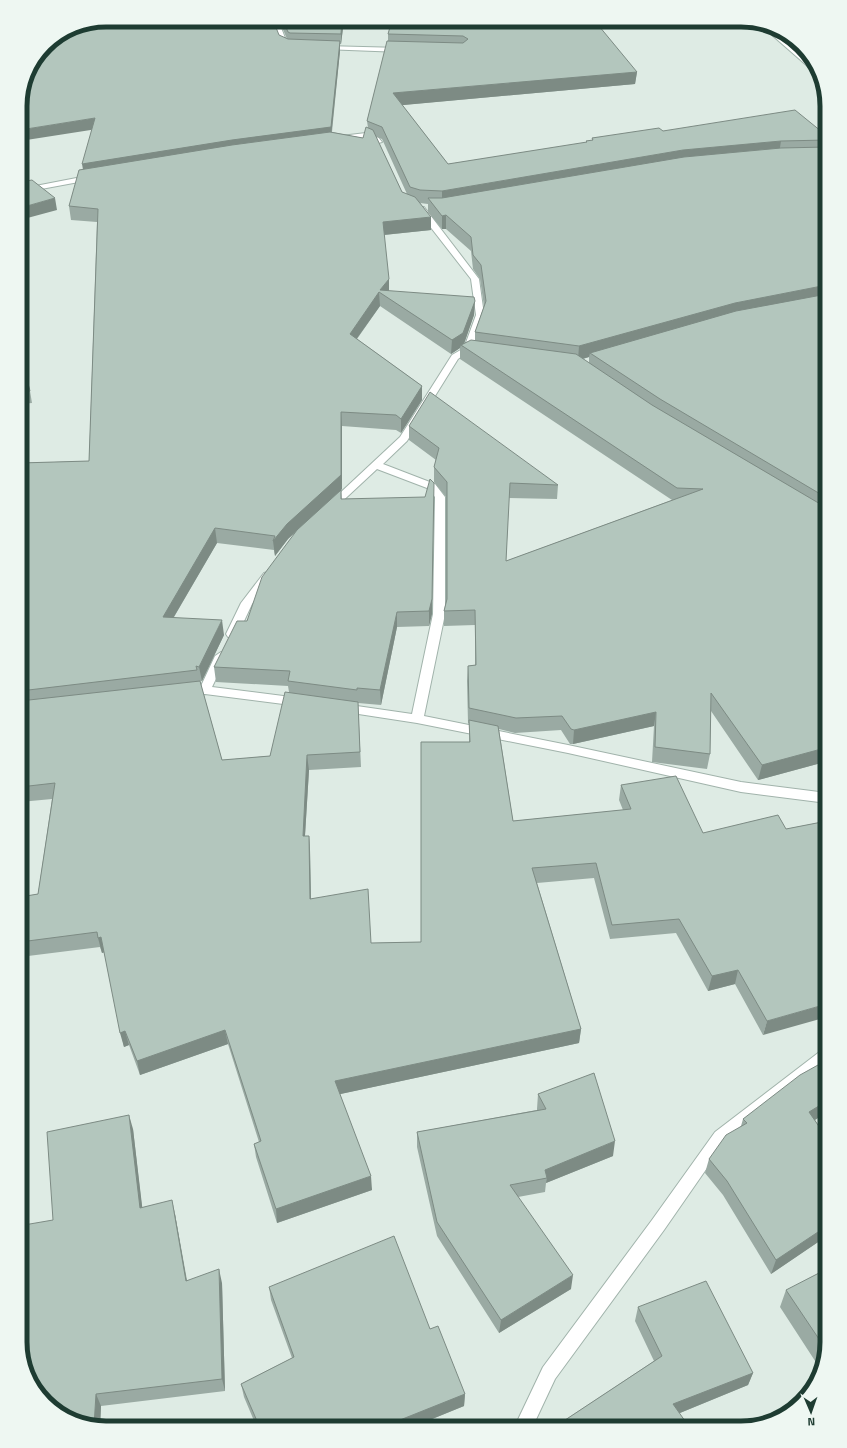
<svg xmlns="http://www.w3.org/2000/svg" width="847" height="1448" font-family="'Titillium Web',sans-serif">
  <rect width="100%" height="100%" fill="#deebe4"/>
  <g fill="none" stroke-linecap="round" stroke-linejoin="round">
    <defs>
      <path id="lane" d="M272,20H278L287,43L293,45V47L282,45Z
        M764,26L772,29L819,70L820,77L764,28Z
        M325,46L401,48L404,50L401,52L323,49L322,48Z"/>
      <path id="street" d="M366,133L378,137L382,142L375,144C364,131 348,146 337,138L341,136Z
        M92,175H95V179L25,192L21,190L25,188Z
        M418,207H424L479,279L484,315L472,349L458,359L407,441L383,464L435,484L445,497V614L424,716L568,745L741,782L827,793V803L741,792L568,753L417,723L339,711L337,708L339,705L343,704L412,714L433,614L435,497L427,488L377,469L334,509L330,510L325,507L400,437L452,355L464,348L476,315L471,279L418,211Z
        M268,572L273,575L252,604L238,634L236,637H228L226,634L241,603L264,573Z
        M221,652L227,656L212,687L299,698L303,699L305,702L303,705L299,706L205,694L182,695L180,692L182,689L201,686L215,656Z
        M827,1048V1063L725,1142L664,1230L555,1379L532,1428H514L543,1367L652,1220L715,1132L822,1050Z"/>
    </defs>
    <use href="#lane" stroke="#a1b3ab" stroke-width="2"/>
    <use href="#street" stroke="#a1b3ab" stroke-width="2"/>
    <use href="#lane" fill="#fff" fill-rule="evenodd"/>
    <use href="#street" fill="#fff" fill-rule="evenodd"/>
  </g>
  <path fill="#9aaaa3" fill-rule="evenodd" d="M279,20H344L341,44H340V51L332,132L363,138L368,128L367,121L388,41V34L489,26L637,72L635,84L402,105L448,164L586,143V141L592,140V138L663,131L827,136V771L821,763L758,780L711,711L710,754L707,769L652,762L654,726L573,744H570L561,730L515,733L499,729L513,821L623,810L619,800L621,785L703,833L786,829L827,821L763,1035L735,984L708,991L676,933L610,939L594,878L537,883L581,1029L579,1043L340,1094L372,1190L277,1223L256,1157L254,1144L259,1142L228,1044L140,1075L129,1045L124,1047L104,952L102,953L100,947L20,957V897L38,894L52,799L20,802V463L89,461L97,222L71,220L69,206L83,169L92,130L279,35L287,39ZM376,137L382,139L407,194L402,192ZM420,203L428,204V212L442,229H446L471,251L473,269L480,279L484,306L475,332V340L464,343L474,315L389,291L384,235L431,230V217ZM380,306L451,354L460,348V359L672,500L506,561L509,498L557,499L558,485L409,426V440L436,460L434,467V482L446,497V600L444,611V626L475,625V665L468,666L467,681L468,723L469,724V742L421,942L371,943L311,899L310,850L309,836H305L309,770L361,767L358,703L381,705L397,627L429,626L432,614L341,499V490L342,489V426L396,430L401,433L422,400V386L357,339ZM589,357V363L583,359ZM296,531L247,621L214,667L216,682L288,686L289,692L270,756L222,760L200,681H202L224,635L174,617L217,543L274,550L275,556L288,539Z
    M20,353L30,391L32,403L20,404Z
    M827,1060V1112L815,1120L827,1138V1236L771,1274L723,1195L705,1173L709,1159L741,1126L743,1119Z
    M538,1094L613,1156L546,1183L545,1192L518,1197L571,1289L499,1333L437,1236L417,1147V1132L537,1110V1109Z
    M133,1129L142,1208L175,1214L187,1280L222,1283L225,1391L101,1406L100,1427L59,1414L24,1256L53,1220Z
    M269,1287L430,1329L465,1394L464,1406L410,1428H257L244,1397L241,1384L292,1358L271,1300Z
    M786,1290L827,1342L819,1367L780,1307Z
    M638,1307L753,1373L748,1385L680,1413L553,1428L654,1361L635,1321Z"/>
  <path fill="#7d8b84" d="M342,20H344L341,44V34Z
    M340,41V51L331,137L84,175L82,164Z
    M637,72L635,84L393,106V93Z
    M95,118L97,129L20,141V130Z
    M781,141L779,154L442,204V191L683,150Z
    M25,174L27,185L20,188V176Z
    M55,198L57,210L20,220V208Z
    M446,215V229H442V216Z
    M431,217V230L383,235V222Z
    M389,279V292L380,290Z
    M827,285V297L590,353L589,357L578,360L579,346L735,303Z
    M379,292L380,306L350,348V334Z
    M475,301L474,315L463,347L461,345L460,348L451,354L452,340Z
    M422,386V400L401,433V419Z
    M341,412L342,426V489L341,490L342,504L341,499V490L288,539L275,556L273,541Z
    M434,483L432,614L429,626V611Z
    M215,528L217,543L165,632L163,617Z
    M397,612V627L381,705L380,690Z
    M222,620L224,635L202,681L199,667Z
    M656,712L654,726L573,744L574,730Z
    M825,748L821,763L758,780L762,765Z
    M307,755L309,770L304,851L303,836Z
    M309,836L310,850L311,914L310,899Z
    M101,937L105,952L102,953L98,938Z
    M738,970L735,984L708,991L712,976Z
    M827,1004V1017L763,1035L767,1021Z
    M581,1029L579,1043L336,1095L335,1081Z
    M225,1030L228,1044L140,1075L137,1061Z
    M125,1031L129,1045L124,1047L120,1033Z
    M827,1101V1112L804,1127L809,1112Z
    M129,1115L133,1129L144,1222L140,1208Z
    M615,1141L613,1156L546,1183L547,1178L545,1170Z
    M371,1176L372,1190L277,1223L276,1209Z
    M172,1200L175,1214L189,1294L186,1281Z
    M827,1226V1236L771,1274L776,1260Z
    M219,1269L222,1283L225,1391L222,1379Z
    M573,1275L571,1289L499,1333L501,1320Z
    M753,1373L748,1385L670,1417L673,1404Z
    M96,1394L101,1406L100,1427L94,1426Z
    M465,1394L464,1406L410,1428H380Z"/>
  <path fill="#b3c6bd" stroke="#7d8b84" d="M106,20H273L279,35L288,39L340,41L331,127L232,140L82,164L95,118L20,130V101L27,73L45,45L73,26Z
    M283,20H342L341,34L290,33L288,32Z
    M392,20H489V26L553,20H594L637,72L393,93L448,164L587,142L586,141L593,140L592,138L659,128L663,131L795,110L827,136V140L781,141L683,150L442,191L420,190L410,187L382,127L367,121L387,41L463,43L468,39L463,36L388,34Z
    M366,127L373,130L402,192L415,197L431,217L383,222L389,279L380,290L474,297L475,301L463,333L452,340L379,292L350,334L422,386L401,419L396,415L341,412V475L287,524L273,541L275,536L215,528L163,617L222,620L199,667L196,666L197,670L20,691V463L89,461L98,209L69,206L79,170L232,145L330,132L363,138Z
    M827,147V285L735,303L579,346L475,332L486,301L481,265L473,255L471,237L446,215L442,216L428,198H442L684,157L781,148Z
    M20,170L25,174L20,176Z
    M32,180L55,198L20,208V182Z
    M827,294V498L660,399L590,353L736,311Z
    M471,340L576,354L652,405L827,508V750L825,748L762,765L711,693L710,754L655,747L656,712L574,730L571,729L562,716L516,718L469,708L468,666L476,665L475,610L444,611L447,599V482L434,467L439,448L409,426L430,392L558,485L510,483L506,561L703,489L677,488L461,345Z
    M20,353L30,391L20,392Z
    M430,479L434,483L432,599L429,611L397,612L380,690L357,688V690L288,681L290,671L214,667L237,621H247L262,577L297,530L341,490V499L425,497Z
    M200,681L222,760L270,756L285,692L358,702L360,752L307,755L303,836H309L310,899L368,889L371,943L421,942V742H470L469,720L498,726L513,821L631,809L621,785L676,776L703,833L778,815L786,829L827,821V1004L767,1021L738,970L712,976L679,919L612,925L596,863L532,868L581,1029L335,1081L371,1176L276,1209L254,1144L261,1141L225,1030L137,1061L125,1031L120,1033L101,937L98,938L97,932L20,942V897L38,894L55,783L20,787V701Z
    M827,1060V1101L809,1112L827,1138V1226L776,1260L727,1181L709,1159L726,1135L747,1123L743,1119L800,1075Z
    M594,1073L615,1141L545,1170L547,1178L510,1185L573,1275L501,1320L437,1222L417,1132L546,1109L538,1094Z
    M129,1115L140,1208L172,1200L186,1281L219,1269L222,1379L96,1394L94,1426L59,1414L29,1380L20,1342V1256H24V1225L53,1220L47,1132Z
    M394,1236L430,1329L438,1326L465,1394L380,1428H260L241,1384L294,1357L269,1287Z
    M819,1273L821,1276L827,1273V1342L825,1348L786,1290Z
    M706,1281L753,1373L673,1404L690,1428H553L662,1356L638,1307Z"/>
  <path d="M0 0H847V1448H0ZM106 27H741A79 79 0 0 1 820 106V1342A79 79 0 0 1 741 1421H106A79 79 0 0 1 27 1342V106A79 79 0 0 1 106 27Z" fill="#eef7f2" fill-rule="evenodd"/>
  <path fill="none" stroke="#1e3c32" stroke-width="5" d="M106 27H741A79 79 0 0 1 820 106V1342A79 79 0 0 1 741 1421H106A79 79 0 0 1 27 1342V106A79 79 0 0 1 106 27Z"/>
  <g transform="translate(811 1412) rotate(178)" stroke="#eef7f2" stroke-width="3" paint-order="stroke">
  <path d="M0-3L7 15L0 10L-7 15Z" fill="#1e3c32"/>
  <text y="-6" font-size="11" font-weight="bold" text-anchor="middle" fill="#1e3c32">N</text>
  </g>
</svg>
